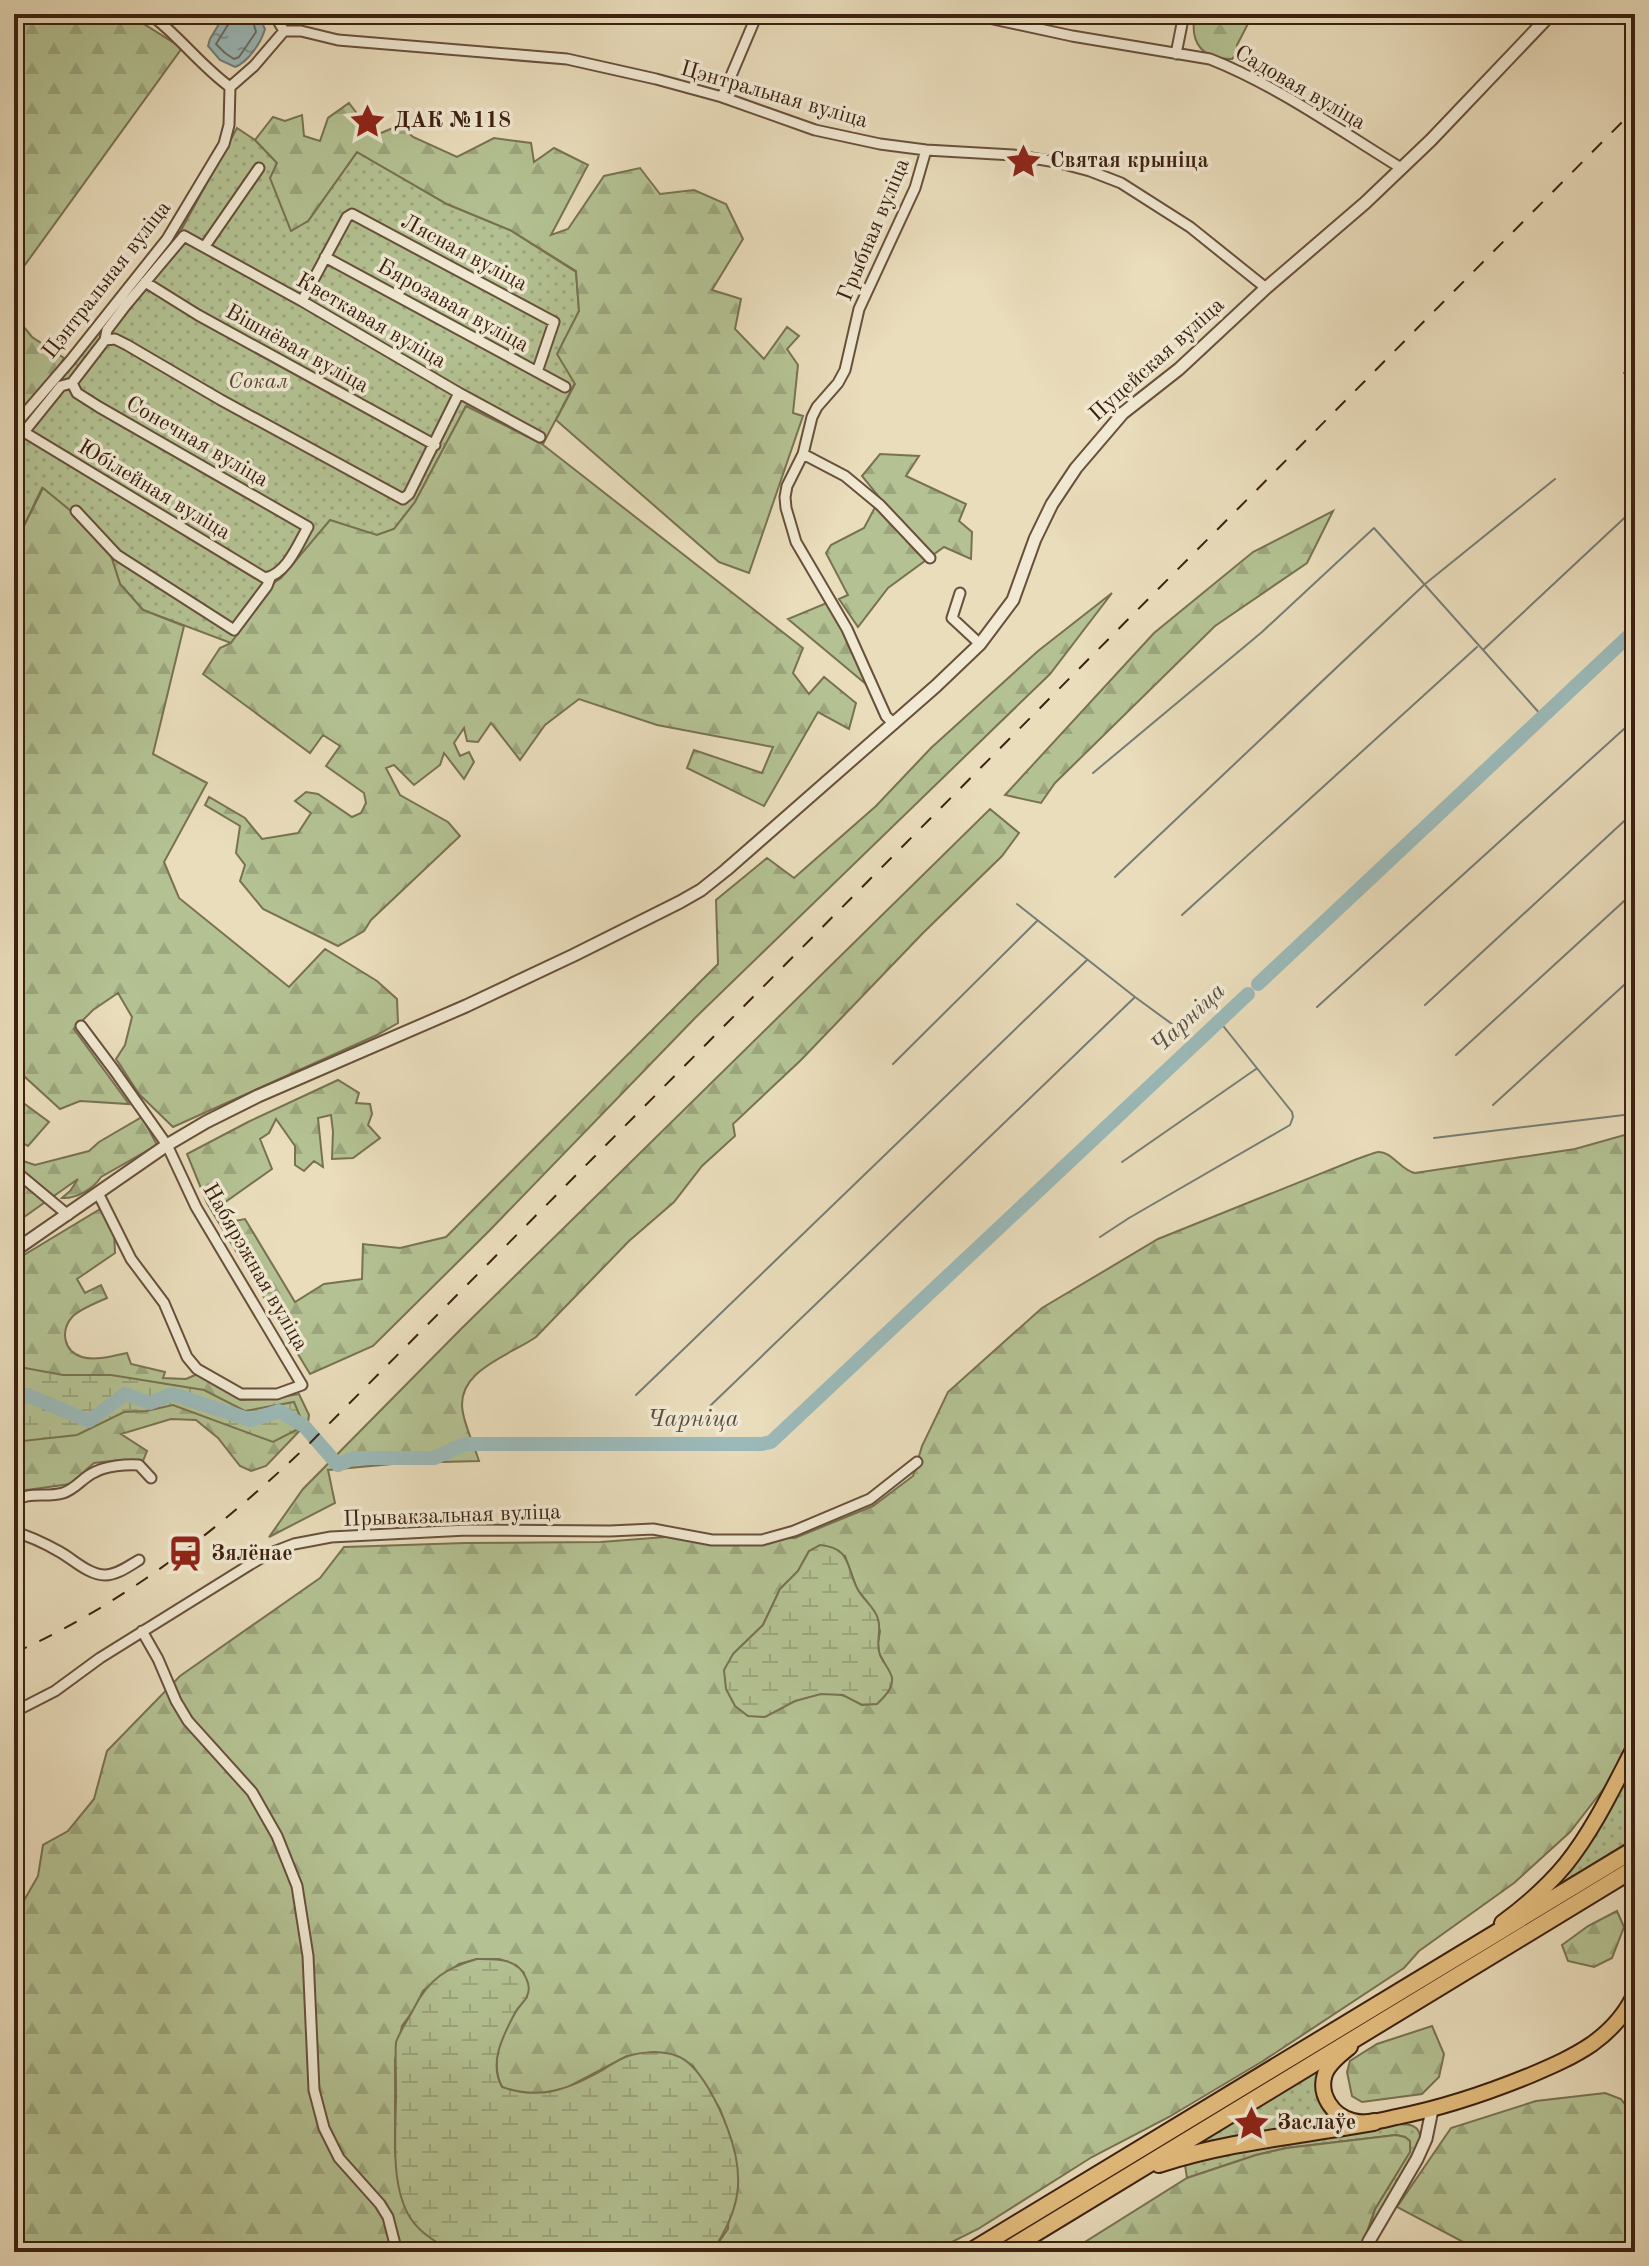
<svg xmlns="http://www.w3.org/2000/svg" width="1649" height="2266" font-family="'Old Standard TT',serif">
  <defs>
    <pattern id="grass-dots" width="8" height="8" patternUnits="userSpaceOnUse" patternTransform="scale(2)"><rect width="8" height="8" fill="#b4c293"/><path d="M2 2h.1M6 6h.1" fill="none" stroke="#9ca67e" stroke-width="1.8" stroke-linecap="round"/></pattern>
    <pattern id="forest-firs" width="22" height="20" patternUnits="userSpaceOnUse" patternTransform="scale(2)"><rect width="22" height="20" fill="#b4c293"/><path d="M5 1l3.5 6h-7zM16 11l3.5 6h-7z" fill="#9ca67e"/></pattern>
    <pattern id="wetland-marsh" width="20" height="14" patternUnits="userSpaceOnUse" patternTransform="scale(2)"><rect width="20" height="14" fill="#b4c293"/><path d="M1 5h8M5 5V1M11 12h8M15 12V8" fill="none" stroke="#9ca67e"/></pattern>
    <pattern id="water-ripples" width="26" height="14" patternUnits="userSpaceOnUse" patternTransform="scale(2)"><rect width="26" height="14" fill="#9bbaba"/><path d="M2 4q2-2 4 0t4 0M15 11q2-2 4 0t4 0" fill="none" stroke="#809796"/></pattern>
  </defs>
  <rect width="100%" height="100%" fill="#eaddbc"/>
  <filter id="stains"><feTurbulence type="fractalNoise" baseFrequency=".0025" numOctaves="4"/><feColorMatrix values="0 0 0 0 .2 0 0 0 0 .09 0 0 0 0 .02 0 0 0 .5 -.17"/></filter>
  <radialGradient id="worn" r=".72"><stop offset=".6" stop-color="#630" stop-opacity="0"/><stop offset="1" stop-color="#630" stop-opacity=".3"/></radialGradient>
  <path fill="url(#grass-dots)" stroke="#787252" stroke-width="2" d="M237,128L255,140L278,163L308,221L357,152L447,204L510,230L576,272L579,311L558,354L575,383L543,444L466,406L415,502L394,529L377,535L275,582L231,643L143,610L120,584L106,540L42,488L21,532L14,539V426L46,394L179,234Z
    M1635,1756V1838L1549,1891Z
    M1318,2070L1317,2083L1349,2124L1194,2145Z
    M1401,2124C1409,2124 1419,2126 1420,2136C1423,2153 1380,2212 1369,2229L1375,2209L1400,2168L1405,2137L1396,2135L1286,2148L1256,2155L1187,2178L1185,2165C1254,2143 1329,2136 1401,2124Z"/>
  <path fill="url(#forest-firs)" stroke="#787252" stroke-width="2" fill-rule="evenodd" d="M14,14H128L182,48L14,280Z
    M1195,14H1249L1251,18L1237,45V53L1232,59C1203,59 1189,44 1195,14Z
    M349,103L374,136L400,125L413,137L457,157L494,138L531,143L534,162L554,148L588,165L551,235L568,229L604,176L640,168L660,194L694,190L726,204L743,239L712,290L741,299L735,329L764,359L787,327L799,336L787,349L798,365L793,413L803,416L749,573L719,562L556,420L575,384L557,354L579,311L576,271L510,230L447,204L357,152L308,221L291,231L270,178L277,163L255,140L273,117L285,121L302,115L304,136L320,141L328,118Z
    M14,315L32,337L64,358L40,398L14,426Z
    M466,406L542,444L803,648L793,673L809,694L824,677L856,703L849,729L818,712L764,806L687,768L694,750L762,773L773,747L657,725L579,699L545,725L520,760L491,723L478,742L467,741L464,728L454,743L460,756L469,752L474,762L464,779L444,753L440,765L414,785L394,765L386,768L400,795L448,822L460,836L371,920L364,931L338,946L263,909L240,881L245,865L236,853L240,826L205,805L209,797L245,818L262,839L298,833L311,813L295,801L306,792L318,794L352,817L361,813L366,803L364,793L326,766L340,746L323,735L310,753L203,674L220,648L231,643L275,582L281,578L330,520L377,535L394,529L415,502Z
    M880,454L919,456L906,476L966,504L959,521L972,532L971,559L944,547L888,588L858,627L839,599L848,595L826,553L831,545L864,528L880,498L862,476Z
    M43,488L106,540L120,584L143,610L184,626L153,754L207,783L164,862L179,898L289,987L325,949L377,981L397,999L398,1023L377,1035L173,1127L139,1094L116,1059L125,1045L132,1017L118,993L93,1010L74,1029L129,1104L80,1101L60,1109L14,1067V539L21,532Z
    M1333,511L1307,563L1215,626L1055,783L1041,803L1005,795L1154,633L1253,552Z
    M1112,593L1050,674L695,1018L489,1231L373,1346L310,1374L207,1203L187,1154L248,1122L338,1080L359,1093L356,1103L370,1104L372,1114L368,1125L380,1138L353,1158L332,1159L333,1132L331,1115L318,1118L323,1167L314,1161L304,1171L295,1165V1146L276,1119L269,1133L260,1139L272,1169L224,1203L235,1221L245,1219L295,1302L324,1284L362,1279L363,1244L400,1248L446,1237L718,964L716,900L767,858L794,878L876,806L931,748L1038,651Z
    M829,602L867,685L788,619Z
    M990,809L1019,833L1002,856L923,933L801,1060L733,1124L735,1136L702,1166L674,1202L629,1241L536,1337C509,1356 454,1371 463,1413C466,1429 474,1445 479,1461L403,1463L328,1470L335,1503L269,1537L303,1489L462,1328Z
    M14,1096L49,1122L28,1146L14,1138Z
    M142,1117L157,1145L101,1177C93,1189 76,1199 62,1198L70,1191L78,1179L14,1224V1158L35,1165L89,1151L99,1142Z
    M1635,1132V1732L1605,1787L1570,1832L1514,1883L1419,1951L1404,1968L1263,2061L1169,2117L1092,2157L978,2229L932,2252H712L728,2229L732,2142L720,2109L693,2066L677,2056L654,2052L627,2056L568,2087L545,2093L520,2094L502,2087C487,2058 507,2020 527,1997L524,1973L516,1965L499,1959H477L459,1964L423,1991L413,2011L402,2026L395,2060V2150L399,2186L439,2244L455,2252H14V1918L38,1876L43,1845L68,1831L94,1799L107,1751L180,1676L320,1578L344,1547L465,1543L601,1542L678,1536L748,1539L795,1538L873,1506L913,1476L922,1446L948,1392L1042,1308L1158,1239L1357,1159C1364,1157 1372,1153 1378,1152C1392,1151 1401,1171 1415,1173L1575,1149ZM809,1551L845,1556L857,1589L868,1603L880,1631L878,1643L879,1653L892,1678L862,1705C857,1702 851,1698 845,1696C818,1686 788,1704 765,1716L733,1654L763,1625L780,1589L798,1571Z
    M102,1208L114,1230L115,1253L77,1279L85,1293L101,1285L107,1298C96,1303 82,1308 73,1316C60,1330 63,1351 82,1357C96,1361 113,1356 127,1353L131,1364L165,1372L163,1378L186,1379L200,1373L241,1400L269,1399L299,1394L309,1415L308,1422L266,1466L251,1471L240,1466L218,1438L196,1420L171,1419L121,1434L147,1451L143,1461L121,1460L94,1463L70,1484L20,1491L14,1496V1261Z
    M1617,1911L1624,1927L1612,1958L1594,1967L1568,1961L1562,1945L1588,1926Z
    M1432,2026L1444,2054L1439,2077L1422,2094L1362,2102L1352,2096L1347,2072L1350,2061L1377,2044Z
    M1605,2093L1621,2099L1635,2118V2252H1482L1397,2207L1451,2128L1536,2101Z
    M1396,2135L1405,2137L1410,2141V2152L1375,2209L1360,2252H1069L1187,2178L1256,2155L1287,2148Z"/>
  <path fill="url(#wetland-marsh)" stroke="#787252" stroke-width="2" d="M14,1366L63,1375H111L204,1390L245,1411L294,1402L304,1426L273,1442L173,1405L146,1411L124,1412L77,1435L14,1442Z
    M820,1545C851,1548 846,1566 857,1588C862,1599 875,1607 878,1619C882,1631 875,1643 880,1655C883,1662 891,1671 892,1678C893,1689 884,1697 877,1704L862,1705L843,1695L821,1694L795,1701L765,1717L748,1716L735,1706L726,1689L724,1670L733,1654L763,1625L780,1589L798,1571L809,1551Z
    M477,1959C496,1959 518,1958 526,1978C529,1984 530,1990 527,1996C525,2001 519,2006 516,2011C504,2034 488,2062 502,2087C540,2100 567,2090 601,2071C609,2066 619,2059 628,2056C641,2052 663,2050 677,2056C700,2064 720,2108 728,2130C746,2178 740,2210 712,2252H455C439,2244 422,2235 411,2219C388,2184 397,2125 396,2085C396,2071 395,2057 396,2042C401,2029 408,2020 414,2008C429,1979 446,1968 477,1959Z"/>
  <path fill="url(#water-ripples)" stroke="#757d76" stroke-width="2" d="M225,14H258L265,29C261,43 248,62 235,67L220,60L208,46L210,39Z"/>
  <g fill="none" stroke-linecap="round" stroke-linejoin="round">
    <path stroke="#6c6e65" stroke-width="2" d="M231,14V20L216,44L225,53L234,59L239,57L256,32L251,14"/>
    <path stroke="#757d76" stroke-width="2" d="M1624,373L1635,364
      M1484,649L1635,508
      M1093,773L1262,632L1374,528L1542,716
      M1115,877L1425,584L1555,479
      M1017,904L1135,997L1198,1043
      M1182,915L1477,647
      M1425,1005L1635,811
      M1317,1007L1635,719
      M1456,1055L1635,891
      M893,1064L1037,921
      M1493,1105L1635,975
      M1434,1138L1624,1115L1635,1110
      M1122,1162L1256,1069
      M1100,1237L1129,1218L1290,1125L1293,1117L1292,1112L1220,1022
      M636,1395L1087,960
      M710,1406L1135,997"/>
    <path stroke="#9bbaba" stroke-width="14" d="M1258,984L1635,630
      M14,1406L27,1395L89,1421L125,1394L150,1403L172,1394L251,1420L279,1411L304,1426L338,1465L354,1458H434L465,1444H762L771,1442L1248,994"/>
    <defs>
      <path id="minor" d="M150,14C179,36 201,66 230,87
        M970,14L1072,36L1210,59C1278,86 1339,130 1401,168
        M284,31H301L338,40L567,59L656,79L722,97L815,130L880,144L926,150L1013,155L1056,162L1090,171L1121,183L1190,227L1266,288
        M1176,54L1184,14
        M722,97L753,24L755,14
        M205,246L259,168
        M325,257L565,387
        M145,282L198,315L435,445
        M302,301L347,217L352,214L554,322L537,372
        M105,340L115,339L127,345L221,400L403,499L409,494L459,393
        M72,383L77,393L99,407L308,527C298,544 287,574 265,578L24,432L61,386L72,383L105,340L107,330L126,305L184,236L302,301L459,393L540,437
        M14,426L70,361L167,239L224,144L229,125L230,87L254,66L284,31L274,14
        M803,454L845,476L880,505L930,558
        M76,511L117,555L234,630L267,586L270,578
        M960,593L952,618L980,644
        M894,724L886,716L847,629L796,542L786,508L785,497L787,486L803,454L812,417L817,407L838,383L845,370L859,309L915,188L926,150
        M81,1026L114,1070L167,1145L196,1207L302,1385L277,1394H241L197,1369L187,1357L164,1303L131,1259L98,1193
        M14,1170L68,1215
        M14,1501C29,1491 47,1498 63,1493C76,1489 83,1477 95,1472C106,1466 126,1464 139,1465L151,1478
        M14,1532C30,1536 46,1544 60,1552C74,1560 89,1575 105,1575C117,1575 129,1566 139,1560
        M142,1631L158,1659L176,1701L188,1721L252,1792L277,1836L297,1886L308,1956L314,2090L324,2128L339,2158L380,2204L388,2217L397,2252
        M14,1712L55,1691L100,1658L251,1564L268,1554L294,1544L331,1537L467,1530L610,1531L653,1529L712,1540H762L794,1531L870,1499L917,1462"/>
      <path id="tertiary" d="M14,1251L167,1145L206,1122L258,1096L466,1006L574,955L680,902L701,890L726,870L936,686L980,644L1013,600L1035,539L1052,504L1076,468L1123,413L1179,369L1266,288L1365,203L1431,140L1551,14
        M1365,2252L1369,2241L1417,2159L1426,2139L1432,2110"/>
      <path id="primary" d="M1502,1923C1525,1906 1548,1886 1566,1864C1594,1829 1614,1786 1635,1746
        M1350,2047C1341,2054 1329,2063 1325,2074C1318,2095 1333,2116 1353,2121C1367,2125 1383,2120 1396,2117C1443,2108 1487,2093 1531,2075C1552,2066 1573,2057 1592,2044C1610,2031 1626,2014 1635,1993"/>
      <path id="trunk" d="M1159,2164C1229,2141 1303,2135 1374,2122
        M970,2252L1635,1849
        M1004,2252L1635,1868"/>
    </defs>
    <use href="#minor" stroke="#68503b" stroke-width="13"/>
    <use href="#tertiary" stroke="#68503b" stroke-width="15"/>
    <use href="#primary" stroke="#3c2110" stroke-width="18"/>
    <use href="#trunk" stroke="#3c2110" stroke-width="20"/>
    <use href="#minor" stroke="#f1e9d3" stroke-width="9"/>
    <use href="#tertiary" stroke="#f1e9d3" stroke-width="11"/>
    <use href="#primary" stroke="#e5be7e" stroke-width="14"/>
    <use href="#trunk" stroke="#e5be7e" stroke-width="16"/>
    <path stroke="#3c2110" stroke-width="2" stroke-dasharray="14 14" stroke-linecap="butt" d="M14,1653C126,1603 222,1527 310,1443L1635,109"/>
  </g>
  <defs>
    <symbol id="sight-bare" viewBox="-9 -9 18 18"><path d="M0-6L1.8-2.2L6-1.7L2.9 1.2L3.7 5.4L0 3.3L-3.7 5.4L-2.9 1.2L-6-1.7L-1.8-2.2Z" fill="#8f2418" stroke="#f1e9d3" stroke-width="2.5" paint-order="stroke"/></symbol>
    <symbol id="station-bare" viewBox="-9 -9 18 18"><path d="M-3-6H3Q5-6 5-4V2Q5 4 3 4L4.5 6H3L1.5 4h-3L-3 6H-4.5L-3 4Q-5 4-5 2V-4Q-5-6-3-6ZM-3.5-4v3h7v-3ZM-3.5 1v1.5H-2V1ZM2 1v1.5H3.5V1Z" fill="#8f2418" stroke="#f1e9d3" stroke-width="2.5" paint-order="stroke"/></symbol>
  </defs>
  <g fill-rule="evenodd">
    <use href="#sight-bare" x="342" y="96" width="51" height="51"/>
    <use href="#sight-bare" x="998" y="136" width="51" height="51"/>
    <use href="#station-bare" x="160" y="1528" width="51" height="51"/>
    <use href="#sight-bare" x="1226" y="2098" width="51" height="51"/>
  </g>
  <g text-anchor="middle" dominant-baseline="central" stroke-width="7" stroke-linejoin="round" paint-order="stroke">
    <g font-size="22" fill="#3c2110" stroke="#f1e9d3">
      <text transform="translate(1300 88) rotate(30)">Садовая вуліца</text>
      <text transform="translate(774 95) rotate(16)">Цэнтральная вуліца</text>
      <text transform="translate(874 230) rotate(-67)">Грыбная вуліца</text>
      <text transform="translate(464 253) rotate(28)">Лясная вуліца</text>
      <text transform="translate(107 280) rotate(-52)">Цэнтральная вуліца</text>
      <text transform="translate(453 306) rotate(29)">Бярозавая вуліца</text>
      <text transform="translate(371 321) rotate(30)">Кветкавая вуліца</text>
      <text transform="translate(297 349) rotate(29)">Вішнёвая вуліца</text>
      <text transform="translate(1157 360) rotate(-42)">Пуцейская вуліца</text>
      <text transform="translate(197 442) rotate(30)">Сонечная вуліца</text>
      <text transform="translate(154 490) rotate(31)">Юбілейная вуліца</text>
      <text transform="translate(255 1267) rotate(60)">Набярэжная вуліца</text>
      <text transform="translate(452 1516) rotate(-2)">Прывакзальная вуліца</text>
    </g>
    <g font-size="22" font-weight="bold" fill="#3c2110" stroke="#f1e9d3" text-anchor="start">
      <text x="394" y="121">ДАК №118</text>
      <text x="1050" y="161">Святая крыніца</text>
      <text x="211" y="1554">Зялёнае</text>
      <text x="1277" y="2123">Заслаўе</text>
    </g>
    <g font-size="22" font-style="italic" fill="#5a4931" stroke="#f1e9d3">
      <text x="258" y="382">Сокал</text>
    </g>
    <g font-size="24" font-style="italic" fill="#584f43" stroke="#f1e9d3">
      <text transform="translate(1189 1019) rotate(-43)">Чарніца</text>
      <text x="693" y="1420">Чарніца</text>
    </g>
  </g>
  <rect width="1649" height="2266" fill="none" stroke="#eaddbc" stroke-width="48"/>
  <rect x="16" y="16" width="1617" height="2234" fill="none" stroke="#3c2110" stroke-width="4"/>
  <rect x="24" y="24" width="1601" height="2218" fill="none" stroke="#3c2110" stroke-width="2"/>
  <rect width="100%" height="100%" filter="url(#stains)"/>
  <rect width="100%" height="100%" fill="url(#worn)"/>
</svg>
